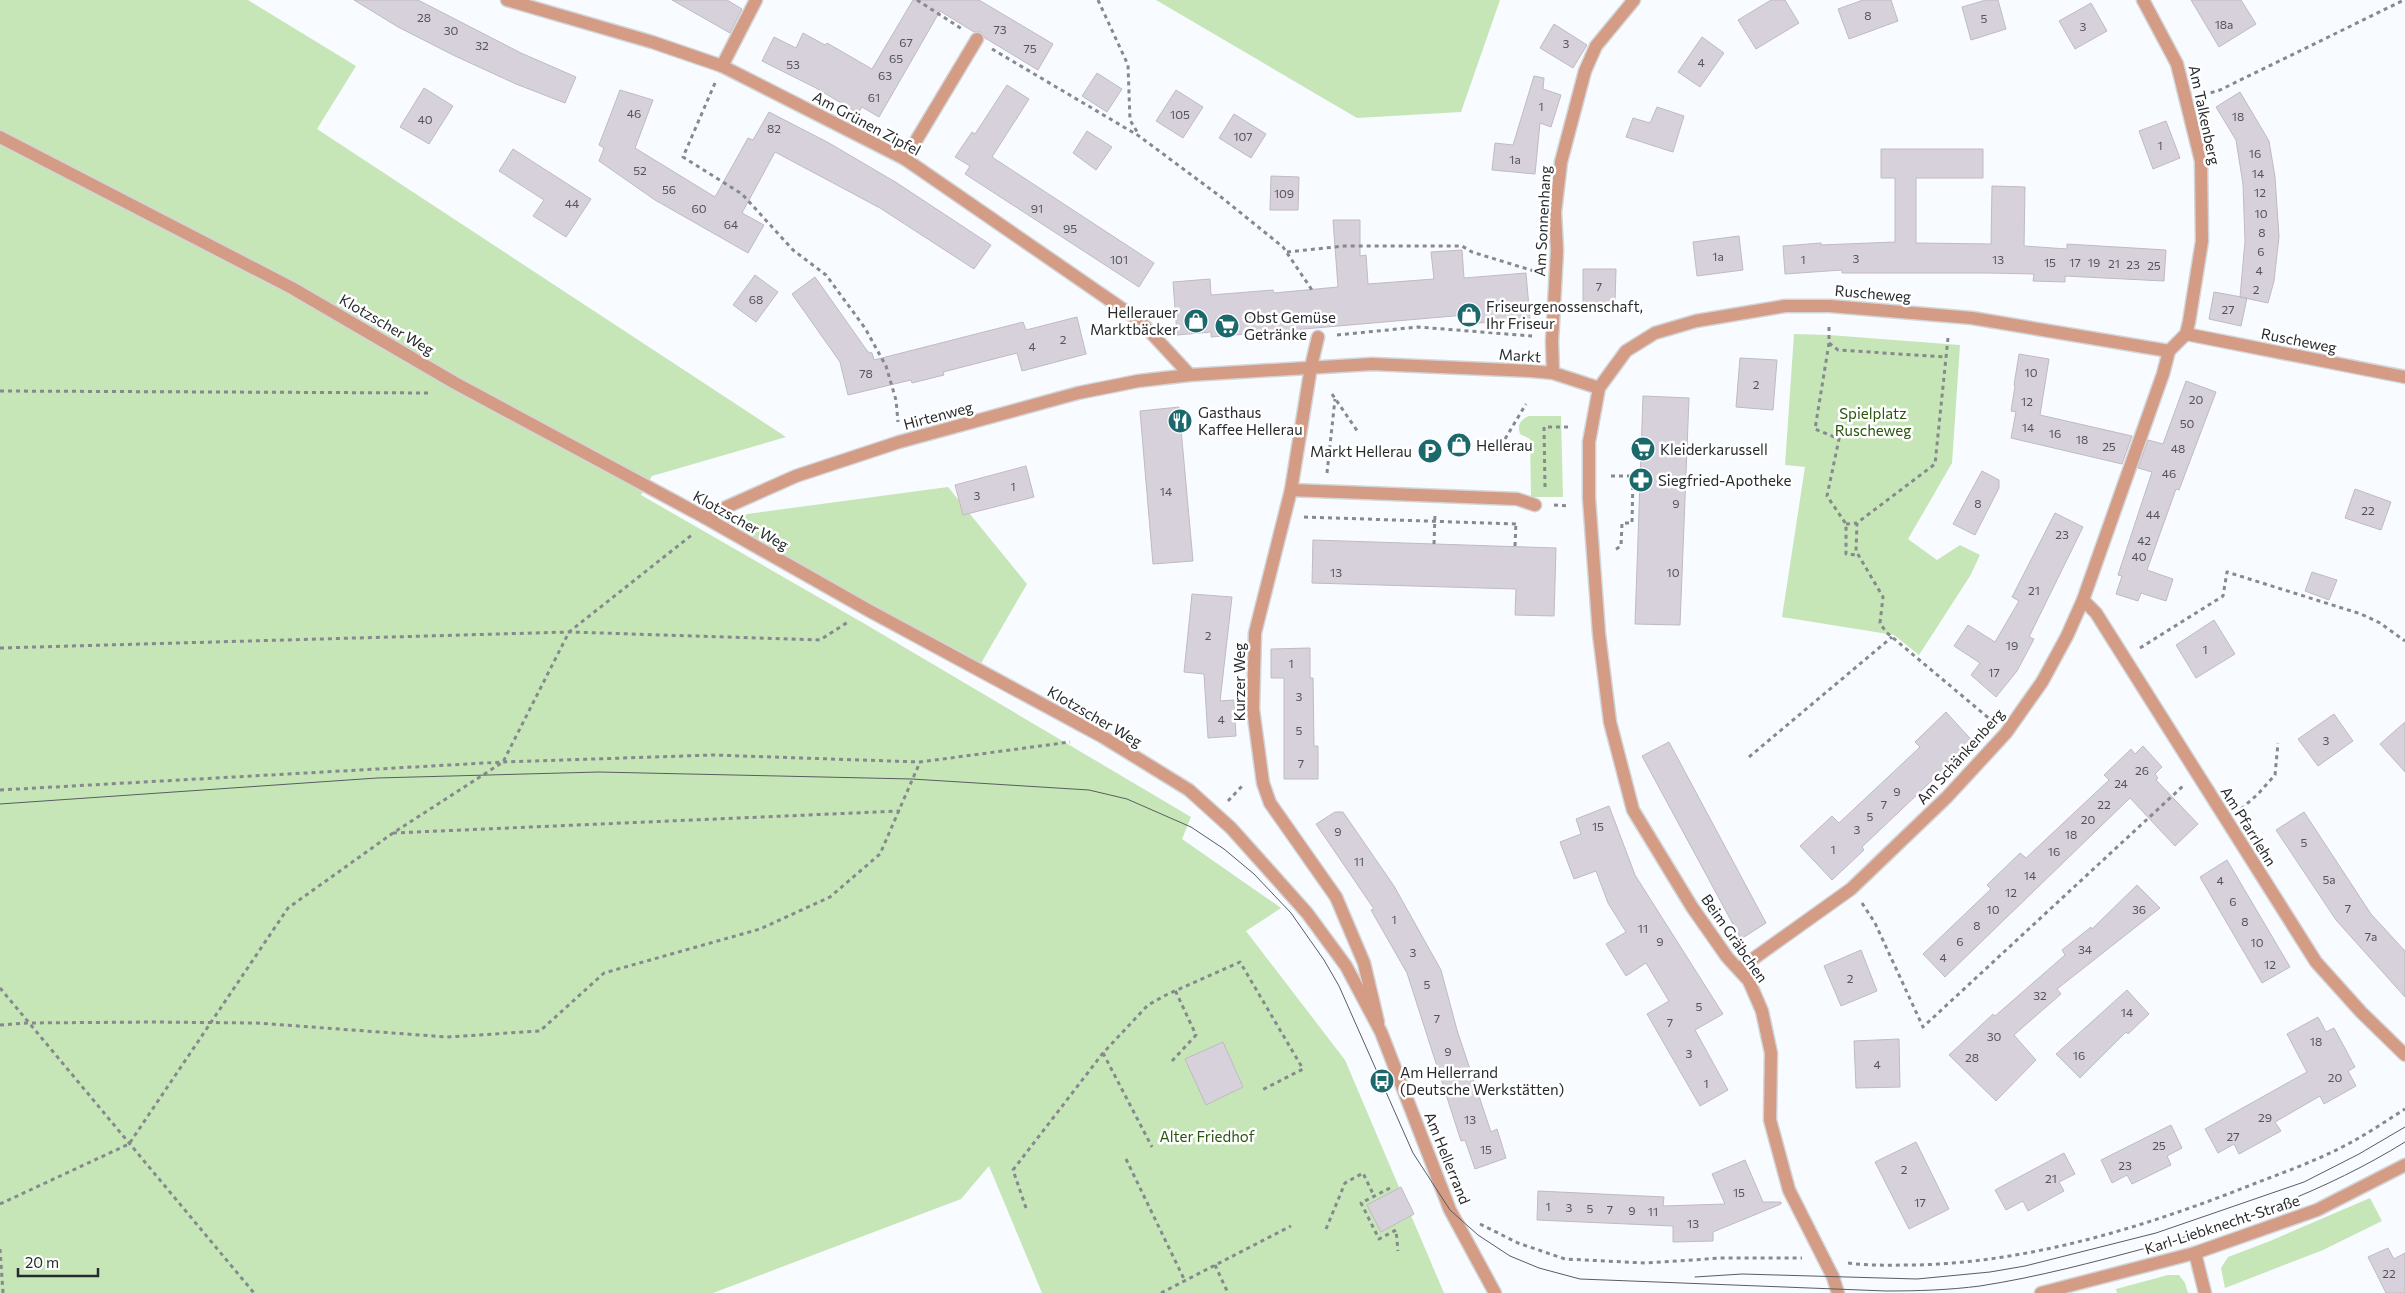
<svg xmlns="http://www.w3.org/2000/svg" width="2405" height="1293" font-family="Commissioner,sans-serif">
  <rect width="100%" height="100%" fill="#f8fbff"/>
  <path fill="#c6e6b8" d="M0,0H248L356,66L317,129L786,437L652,476L641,495L865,624L1191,817L1182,839L1281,908L1246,931L1345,1060L1444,1293H1042L989,1166L961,1199L713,1293H0Z
    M1156,0H1500L1461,112L1357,118Z
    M1794,334L1829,335L1960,345L1952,463L1908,539L1937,560L1960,545L1980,555L1970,576L1919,655L1894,635L1782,617L1805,467L1785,465Z
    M1529,416H1561L1563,497H1531L1530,439L1520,434C1517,425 1520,420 1529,416Z
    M948,487L1027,584L980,665L717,518Z
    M2370,1198L2382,1221L2323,1250L2225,1288L2221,1268L2228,1257L2270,1241Z
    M2168,1275H2179L2185,1283L2188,1293H2117L2116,1289Z"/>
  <path fill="#d7d1db" stroke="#c0bac3" d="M354,0H418L521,53L576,77L565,103L516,84L455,56L398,27Z
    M672,0H727L742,9L730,33Z
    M913,0H979L1053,44L1038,70L985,38L981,32H974L940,11L879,117L862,107L858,113L816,88L762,61L774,37L796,48L803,33L825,45L827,43L872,69Z
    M1771,0H1785L1799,23L1756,49L1738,20Z
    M1863,0H1891L1898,21L1849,39L1838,9Z
    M1986,0H1998L2006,29L1971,40L1962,7Z
    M2191,0H2241L2256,24L2219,47Z
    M2091,3L2107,31L2075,49L2059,21Z
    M1554,24L1587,45L1573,68L1540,48Z
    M1702,37L1724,53L1700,87L1678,72Z
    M1097,73L1122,89L1107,112L1082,96Z
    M1534,76L1544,78L1543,89L1561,95L1551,127L1540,123L1535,174L1492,170L1495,143L1513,145Z
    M1007,85L1029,99L992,157L1154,263L1139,287L965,174L970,166L955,157L972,132L975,134Z
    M424,88L453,106L429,144L400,127Z
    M620,90L653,100L635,148L715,197L748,138L753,140L769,112L829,143L897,183L991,245L974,269L880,208L775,152L742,213L764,225L748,253L655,200L599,161L604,148L599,145Z
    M1176,90L1203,107L1183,138L1156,121Z
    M2240,92L2269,141L2275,177L2279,237L2274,281L2268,303L2240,297L2245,241L2243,184L2236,140L2216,107Z
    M1657,107L1684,116L1673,152L1626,137L1633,118L1650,123Z
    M1234,114L1266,134L1251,158L1219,138Z
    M2166,121L2180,158L2153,169L2139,131Z
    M1087,131L1112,147L1096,170L1073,153Z
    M513,149L591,199L566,237L533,216L544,200L499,171Z
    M1881,149H1983V178H1916V243L1991,244L1992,186L2025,187L2024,246L2067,249V244L2166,250L2164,281L2065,276V282L2033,281L2034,274L1989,273H1842V270L1785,274L1783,246L1821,243V245L1895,242V178H1881Z
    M1271,176L1299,177L1298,210H1270Z
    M1333,220H1360V256L1366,255L1368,284L1434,279L1431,252L1462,250L1464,278L1526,273L1530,319L1479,323L1477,314L1211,337V332L1177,335L1173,282L1210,279L1211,295L1273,290L1274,293L1338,287Z
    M1739,236L1743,270L1697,276L1693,242Z
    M1583,269H1616L1615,303H1583Z
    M755,275L778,292L756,322L733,305Z
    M815,277L868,352L872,353L874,360L1023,322L1026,330L1077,317L1086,354L1022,371L1017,353L943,372L944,375L912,383L911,380L848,395L840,362L792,294Z
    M2214,292L2247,298L2241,326L2209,319Z
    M2019,354L2049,359L2040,415L2132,436L2122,464L2011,438L2016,412L2011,411L2015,386L2014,385Z
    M1740,358L1777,360L1773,410L1736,407Z
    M2186,381L2216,392L2179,490L2176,489L2147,570L2173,579L2166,601L2141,593L2138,601L2116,594L2122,576L2118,575L2152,472L2138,468L2148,440L2163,444Z
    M1643,396L1689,398L1680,625L1635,624Z
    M1179,407L1193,561L1153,564L1140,411Z
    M1026,466L1034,497L963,515L955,485Z
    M1982,471L1999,480V488L1975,535L1953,524Z
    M2355,489L2391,502L2381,530L2345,518Z
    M2055,513L2083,527L2029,637L2034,639L2017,671L1996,697L1971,675L1980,663L1954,646L1968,625L1995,642L2019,601L2012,597Z
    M1313,540L1556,548L1554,616L1515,615L1516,589L1312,583Z
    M2312,572L2337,580L2329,600L2305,591Z
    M1192,594L1232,597L1220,701L1234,700L1236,736L1208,738L1204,674L1184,672Z
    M2214,620L2235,654L2196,678L2176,645Z
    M1310,648V678H1313L1314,746H1318V779H1284V678H1271V649Z
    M1946,712L1976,745L1945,774L1942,771L1862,847L1864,850L1832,880L1800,846L1832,816L1839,823L1920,747L1915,742Z
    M2334,714L2353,741L2318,766L2298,739Z
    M2405,722V772L2380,744Z
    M1669,742L1766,923L1741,939L1642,756Z
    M2143,746L2162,767L2155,774L2158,778L2156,780L2198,824L2175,846L2130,798L1945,977L1923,954L1991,889L1987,885L2020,853L2026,858L2109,780L2104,775L2131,749L2135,754Z
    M1609,806L1635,875L1723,1014L1695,1030L1728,1090L1700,1106L1647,1014L1669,1001L1646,963L1626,976L1606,944L1626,932L1608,903L1596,871L1574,879L1560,842L1581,834L1576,819Z
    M1335,812H1343L1394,886L1441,970L1457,1030L1491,1132L1497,1129L1506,1158L1475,1169L1465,1140L1461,1141L1407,973L1371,910L1374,909L1316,824Z
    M2304,812L2371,914L2405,951V997L2336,920L2276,830Z
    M2227,860L2290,967L2262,983L2200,877Z
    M2137,885L2160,908L2057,989L2061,994L2014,1035L2036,1060L1996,1101L1949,1055L1993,1014L1995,1016L2065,955L2062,950L2091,927L2092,929Z
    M1861,950L1877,991L1841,1006L1824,966Z
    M2127,990L2149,1014L2128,1034L2126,1032L2080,1078L2056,1054Z
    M2318,1017L2326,1032L2334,1028L2355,1067L2348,1071L2356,1086L2324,1104L2320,1096L2275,1122L2281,1131L2239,1154L2234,1144L2218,1153L2205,1129L2307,1072L2287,1034Z
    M1899,1039L1900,1087L1856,1088L1854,1041Z
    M1223,1042L1243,1087L1206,1105L1185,1059Z
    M2171,1125L2182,1148L2167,1156L2171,1165L2132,1184L2127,1175L2112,1183L2101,1160Z
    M1916,1142L1949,1209L1909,1229L1875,1162Z
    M2064,1153L2075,1174L2059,1182L2064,1191L2028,1211L2023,1201L2006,1210L1995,1190Z
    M1745,1160L1763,1202H1781V1204L1713,1232V1241L1673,1242V1226L1537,1220L1538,1191L1664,1197L1663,1206L1725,1204L1712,1174Z
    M1401,1187L1414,1214L1381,1232L1367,1205Z
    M2388,1248L2394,1259L2405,1253V1293H2386L2368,1257Z"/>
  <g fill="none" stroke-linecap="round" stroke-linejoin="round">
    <defs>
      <path id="service" d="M722,66L756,0
        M905,159L977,39
        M2186,334L2405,377
        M1311,367L1318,337
        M1291,490L1517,499L1535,505"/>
      <path id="minor" d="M507,0L652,42L722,66L905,159L1140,321L1190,375
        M1311,367L1291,490L1255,633L1253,709L1263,783L1270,803L1336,897L1364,963L1378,1022
        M1553,373L1552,341L1557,251L1555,212L1561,162L1585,71L1596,46L1634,0
        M704,517L796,476L899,442L1078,393L1138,381L1190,375L1372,364L1531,371L1553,373L1599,388
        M2083,600L2096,613L2316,962L2361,1012L2405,1055
        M1739,969L1851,889L1947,797L2006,733L2042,682L2067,636L2083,600L2163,374L2169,351L2186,334L2189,322L2202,241L2201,161L2177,64L2143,0
        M2195,1253L2205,1293
        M1838,1293L1833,1277L1789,1190L1770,1120L1771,1053L1762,1011L1749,981L1727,957L1692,907L1633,810L1610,722L1599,634L1589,498V442L1599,388L1626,351L1655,333L1696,321L1785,306H1830L1972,318L2169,351"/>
      <path id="tertiary" d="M0,137L292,288L455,383L704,517L868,610L1103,737L1189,790L1231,828L1307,913L1346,966L1381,1032L1450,1210L1495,1293
        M2041,1293L2195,1253L2317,1210L2405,1165"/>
    </defs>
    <use href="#service" stroke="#d3d6d9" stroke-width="15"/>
    <use href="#minor" stroke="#d3d6d9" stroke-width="15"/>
    <use href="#tertiary" stroke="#d3d6d9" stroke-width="15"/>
    <path stroke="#86898d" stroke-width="3" stroke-dasharray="4 4" stroke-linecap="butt" d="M917,0L962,29
      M1098,0L1128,65L1130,120L1139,135
      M992,49L1139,136L1221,197L1283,247L1312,290
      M715,83L683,157L742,194L793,250L826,275L865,328L886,366L896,400L898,422
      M2203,95L2220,90L2404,0
      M1287,252L1344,246H1462L1472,252L1534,271V274
      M1829,327V343L1815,429L1839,439L1827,496L1846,524V554L1858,555
      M1337,335L1418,327L1532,336
      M1948,338L1935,464L1857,523L1856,551L1883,597L1880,623L1886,632L1991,720
      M1829,343L1838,350L1946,357
      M0,391L432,393
      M1332,394L1358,432
      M1505,439L1526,404
      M1327,473L1335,399
      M1611,476H1633L1632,523H1622L1621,546L1613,551
      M1545,487L1544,427H1568
      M1554,505L1570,506
      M1304,517L1516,524
      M1846,524L1857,523
      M1434,544L1435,514
      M1515,546L1516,522
      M0,648L569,632L820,640L848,622
      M2140,648L2223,596L2227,572L2361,614L2380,623L2405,641
      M1749,757L1892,637
      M0,790L503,762L713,755L920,762L1070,742
      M1228,801L1243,785
      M2241,809L2258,794L2275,775L2278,743
      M393,833L900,811
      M1862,903L1875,923L1923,1027L2183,786
      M0,988L254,1293
      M0,1025L27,1023L152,1022L257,1023L447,1037L540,1031L604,973L760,929L830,897L880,854L920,762
      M1103,1053L1152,1147
      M1172,1061L1196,1035L1175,990
      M1126,1159L1185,1281
      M1390,1188L1361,1203L1379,1239L1396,1230L1398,1251
      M0,1204L129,1144L288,908L393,833L503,762L569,632L693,534
      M1026,1208L1013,1170L1103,1053L1148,1005L1166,995L1240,962L1303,1069L1262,1090
      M1480,1224L1518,1243L1565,1259L1645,1263L1722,1258H1802
      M1326,1229L1345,1183L1363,1173L1374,1196
      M0,1249L3,1293
      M1848,1263C1871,1266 1893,1265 1916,1265C2033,1262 2148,1226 2256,1183C2290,1170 2326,1157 2357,1139C2373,1130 2389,1119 2405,1109
      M1215,1265L1228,1293
      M1161,1293L1291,1226"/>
    <use href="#service" stroke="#d49b85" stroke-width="12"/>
    <use href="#minor" stroke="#d49b85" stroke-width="12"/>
    <use href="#tertiary" stroke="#d49b85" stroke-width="12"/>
    <path stroke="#595c60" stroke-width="1" d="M0,804L377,778L599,772L912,779L1089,790L1127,799L1191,827L1224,849L1254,874L1291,913L1324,960L1339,986L1413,1153L1450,1210L1478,1235L1510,1256L1539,1268L1580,1279L1886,1291C1918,1291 1949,1290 1980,1286C2038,1277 2094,1262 2150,1247C2239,1222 2326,1191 2405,1142
      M1695,1277L1742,1274L1917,1279L1990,1272L2025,1266L2156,1233L2304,1182L2359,1154L2405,1127"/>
  </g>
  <defs>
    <symbol id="shop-disc" viewBox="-11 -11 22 22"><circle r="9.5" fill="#1c696d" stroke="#fff"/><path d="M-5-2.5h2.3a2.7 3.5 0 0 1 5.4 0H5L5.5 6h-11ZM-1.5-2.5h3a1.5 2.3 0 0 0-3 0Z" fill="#fff"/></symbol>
    <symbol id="supermarket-disc" viewBox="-11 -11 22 22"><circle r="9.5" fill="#1c696d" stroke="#fff"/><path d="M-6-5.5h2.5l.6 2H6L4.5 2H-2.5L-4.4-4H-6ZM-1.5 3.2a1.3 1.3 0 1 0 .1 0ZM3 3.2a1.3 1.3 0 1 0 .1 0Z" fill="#fff"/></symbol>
    <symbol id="restaurant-disc" viewBox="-11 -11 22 22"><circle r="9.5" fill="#1c696d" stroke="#fff"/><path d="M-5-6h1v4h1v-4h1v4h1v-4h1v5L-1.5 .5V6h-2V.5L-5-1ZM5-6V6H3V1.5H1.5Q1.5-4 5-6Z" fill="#fff"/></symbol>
    <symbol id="parking-disc" viewBox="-11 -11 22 22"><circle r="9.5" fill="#1c696d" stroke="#fff"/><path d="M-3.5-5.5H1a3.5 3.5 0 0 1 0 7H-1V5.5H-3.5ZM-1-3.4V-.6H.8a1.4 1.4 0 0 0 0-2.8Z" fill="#fff"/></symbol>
    <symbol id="pharmacy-disc" viewBox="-11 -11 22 22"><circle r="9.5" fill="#1c696d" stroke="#fff"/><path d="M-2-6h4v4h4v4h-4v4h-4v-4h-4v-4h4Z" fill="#fff"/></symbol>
    <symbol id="bus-disc" viewBox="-11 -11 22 22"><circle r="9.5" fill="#1c696d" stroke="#fff"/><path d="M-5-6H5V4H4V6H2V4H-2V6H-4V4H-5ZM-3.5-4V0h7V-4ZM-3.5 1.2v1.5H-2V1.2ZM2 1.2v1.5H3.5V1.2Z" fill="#fff"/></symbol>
  </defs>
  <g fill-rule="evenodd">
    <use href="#shop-disc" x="1455" y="301" width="28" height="28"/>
    <use href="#shop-disc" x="1182" y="307" width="28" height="28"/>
    <use href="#supermarket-disc" x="1213" y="312" width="28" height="28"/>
    <use href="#restaurant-disc" x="1166" y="407" width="28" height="28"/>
    <use href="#shop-disc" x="1445" y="431" width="28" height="28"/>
    <use href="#supermarket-disc" x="1629" y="435" width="28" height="28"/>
    <use href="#parking-disc" x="1416" y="437" width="28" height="28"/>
    <use href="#pharmacy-disc" x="1627" y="466" width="28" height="28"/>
    <use href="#bus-disc" x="1368" y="1067" width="28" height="28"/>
  </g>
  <g text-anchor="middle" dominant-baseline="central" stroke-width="5" stroke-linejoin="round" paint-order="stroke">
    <g font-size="12" fill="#545459">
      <text x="1868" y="15">8</text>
      <text x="424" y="17">28</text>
      <text x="1984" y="18">5</text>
      <text x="2224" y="24">18a</text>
      <text x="2083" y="26">3</text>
      <text x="1000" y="29">73</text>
      <text x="451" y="30">30</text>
      <text x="906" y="42">67</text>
      <text x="1566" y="43">3</text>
      <text x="482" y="45">32</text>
      <text x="1030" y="48">75</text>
      <text x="896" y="58">65</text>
      <text x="1701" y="62">4</text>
      <text x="793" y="64">53</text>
      <text x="885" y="75">63</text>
      <text x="874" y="97">61</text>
      <text x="1541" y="106">1</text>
      <text x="634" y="113">46</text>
      <text x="1180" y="114">105</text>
      <text x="2238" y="116">18</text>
      <text x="425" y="119">40</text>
      <text x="774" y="128">82</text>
      <text x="1243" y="136">107</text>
      <text x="2160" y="145">1</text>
      <text x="2255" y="153">16</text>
      <text x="1515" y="159">1a</text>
      <text x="640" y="170">52</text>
      <text x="2258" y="173">14</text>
      <text x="669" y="189">56</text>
      <text x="2260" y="192">12</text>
      <text x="1284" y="193">109</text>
      <text x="572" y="203">44</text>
      <text x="699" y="208">60</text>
      <text x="1037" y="208">91</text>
      <text x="2261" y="213">10</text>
      <text x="731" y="224">64</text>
      <text x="1070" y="228">95</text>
      <text x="2262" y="232">8</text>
      <text x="2261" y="251">6</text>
      <text x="1718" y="256">1a</text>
      <text x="1856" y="258">3</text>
      <text x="1119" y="259">101</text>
      <text x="1803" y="259">1</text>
      <text x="1998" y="259">13</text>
      <text x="2050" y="262">15</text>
      <text x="2075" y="262">17</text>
      <text x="2094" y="262">19</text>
      <text x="2114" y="263">21</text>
      <text x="2133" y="264">23</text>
      <text x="2154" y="265">25</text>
      <text x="2259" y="270">4</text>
      <text x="1599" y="286">7</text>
      <text x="2256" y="289">2</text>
      <text x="756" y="299">68</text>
      <text x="2228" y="309">27</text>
      <text x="1063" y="339">2</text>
      <text x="1032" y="346">4</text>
      <text x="2031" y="372">10</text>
      <text x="866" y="373">78</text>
      <text x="1756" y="384">2</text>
      <text x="2196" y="399">20</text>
      <text x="2027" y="401">12</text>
      <text x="2187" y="423">50</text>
      <text x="2028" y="427">14</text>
      <text x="2055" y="433">16</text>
      <text x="2082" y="439">18</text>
      <text x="2109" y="446">25</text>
      <text x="2178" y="448">48</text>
      <text x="2169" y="473">46</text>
      <text x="1013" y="486">1</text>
      <text x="1166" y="491">14</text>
      <text x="977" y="495">3</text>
      <text x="1676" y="503">9</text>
      <text x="1978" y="503">8</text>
      <text x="2368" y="510">22</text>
      <text x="2153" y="514">44</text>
      <text x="2062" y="534">23</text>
      <text x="2144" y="540">42</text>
      <text x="2139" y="556">40</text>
      <text x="1336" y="572">13</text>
      <text x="1673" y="572">10</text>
      <text x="2034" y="590">21</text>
      <text x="1208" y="635">2</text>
      <text x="2012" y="645">19</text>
      <text x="2205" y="649">1</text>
      <text x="1291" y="663">1</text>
      <text x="1994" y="672">17</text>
      <text x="1299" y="696">3</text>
      <text x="1221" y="719">4</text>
      <text x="1299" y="730">5</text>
      <text x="2326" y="740">3</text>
      <text x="1301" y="763">7</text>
      <text x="2142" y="770">26</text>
      <text x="2121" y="783">24</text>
      <text x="1897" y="791">9</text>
      <text x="1884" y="804">7</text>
      <text x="2104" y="804">22</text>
      <text x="1870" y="816">5</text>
      <text x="2088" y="819">20</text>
      <text x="1598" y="826">15</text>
      <text x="1857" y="829">3</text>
      <text x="1338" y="831">9</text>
      <text x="2071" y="834">18</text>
      <text x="2304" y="842">5</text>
      <text x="1833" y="849">1</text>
      <text x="2054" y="851">16</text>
      <text x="1359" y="861">11</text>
      <text x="2030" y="875">14</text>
      <text x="2329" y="879">5a</text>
      <text x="2220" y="880">4</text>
      <text x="2011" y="892">12</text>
      <text x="2233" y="901">6</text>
      <text x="2348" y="908">7</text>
      <text x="1993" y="909">10</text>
      <text x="2139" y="909">36</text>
      <text x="1394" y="919">1</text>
      <text x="2245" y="921">8</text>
      <text x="1977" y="925">8</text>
      <text x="1643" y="928">11</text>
      <text x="2371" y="936">7a</text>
      <text x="1660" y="941">9</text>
      <text x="1960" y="941">6</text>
      <text x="2257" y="942">10</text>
      <text x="2085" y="949">34</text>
      <text x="1413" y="952">3</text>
      <text x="1943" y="957">4</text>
      <text x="2270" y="964">12</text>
      <text x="1850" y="978">2</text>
      <text x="1427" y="984">5</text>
      <text x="2040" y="995">32</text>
      <text x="1699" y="1006">5</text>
      <text x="2127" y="1012">14</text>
      <text x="1437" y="1018">7</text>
      <text x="1670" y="1022">7</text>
      <text x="1994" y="1036">30</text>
      <text x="2316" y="1041">18</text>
      <text x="1448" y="1051">9</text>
      <text x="1689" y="1053">3</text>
      <text x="2079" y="1055">16</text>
      <text x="1972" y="1057">28</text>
      <text x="1877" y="1064">4</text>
      <text x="2335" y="1077">20</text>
      <text x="1706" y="1083">1</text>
      <text x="2265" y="1117">29</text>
      <text x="1470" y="1119">13</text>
      <text x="2233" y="1136">27</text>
      <text x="2159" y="1145">25</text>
      <text x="1486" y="1149">15</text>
      <text x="2125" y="1165">23</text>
      <text x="1904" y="1169">2</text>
      <text x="2051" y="1178">21</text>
      <text x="1739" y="1192">15</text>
      <text x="1920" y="1202">17</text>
      <text x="1548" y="1206">1</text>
      <text x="1569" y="1207">3</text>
      <text x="1590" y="1208">5</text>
      <text x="1610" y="1209">7</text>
      <text x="1632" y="1210">9</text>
      <text x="1653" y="1211">11</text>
      <text x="1693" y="1223">13</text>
      <text x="2389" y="1273">22</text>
    </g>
    <g font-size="15" fill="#282b2e" stroke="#fff">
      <text transform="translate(2205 115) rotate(78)">Am Talkenberg</text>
      <text transform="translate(867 123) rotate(28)">Am Grünen Zipfel</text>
      <text transform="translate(1542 221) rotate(-87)">Am Sonnenhang</text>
      <text transform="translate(1873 293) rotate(5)">Ruscheweg</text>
      <text transform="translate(387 324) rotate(30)">Klotzscher Weg</text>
      <text transform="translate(2299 340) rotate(11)">Ruscheweg</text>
      <text transform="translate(1520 355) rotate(4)">Markt</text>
      <text transform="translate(938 415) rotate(-15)">Hirtenweg</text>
      <text transform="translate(741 520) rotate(29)">Klotzscher Weg</text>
      <text transform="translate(1239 682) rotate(-90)">Kurzer Weg</text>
      <text transform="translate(1095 716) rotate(30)">Klotzscher Weg</text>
      <text transform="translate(1960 756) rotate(-48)">Am Schänkenberg</text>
      <text transform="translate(2249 826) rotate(58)">Am Pfarrlehn</text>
      <text transform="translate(1735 938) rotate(55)">Beim Gräbchen</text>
      <text transform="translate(1448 1158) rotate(68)">Am Hellerrand</text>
      <text transform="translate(2222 1224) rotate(-18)">Karl-Liebknecht-Straße</text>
    </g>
    <g font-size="15" fill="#282b2e" stroke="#fff" text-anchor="start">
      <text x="1486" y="306">Friseurgenossenschaft,<tspan x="1486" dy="17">Ihr Friseur</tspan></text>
      <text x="1178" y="312" text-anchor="end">Hellerauer<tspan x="1178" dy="17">Marktbäcker</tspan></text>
      <text x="1244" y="317">Obst Gemüse<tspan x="1244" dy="17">Getränke</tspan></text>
      <text x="1198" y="412">Gasthaus<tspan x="1198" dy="17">Kaffee Hellerau</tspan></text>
      <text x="1476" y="445">Hellerau</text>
      <text x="1660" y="449">Kleiderkarussell</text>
      <text x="1412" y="451" text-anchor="end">Markt Hellerau</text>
      <text x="1658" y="480">Siegfried-Apotheke</text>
      <text x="1400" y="1072">Am Hellerrand<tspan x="1400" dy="17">(Deutsche Werkstätten)</tspan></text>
    </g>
    <g font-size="15" fill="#29550d" stroke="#fff">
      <text x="1873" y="413">Spielplatz<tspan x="1873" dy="17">Ruscheweg</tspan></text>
      <text x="1207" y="1136">Alter Friedhof</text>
    </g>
  </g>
  <path d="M18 1268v8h80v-8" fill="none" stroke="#282b2e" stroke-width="2.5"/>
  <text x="25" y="1268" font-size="15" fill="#282b2e" stroke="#ffffff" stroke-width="4" paint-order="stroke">20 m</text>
</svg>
